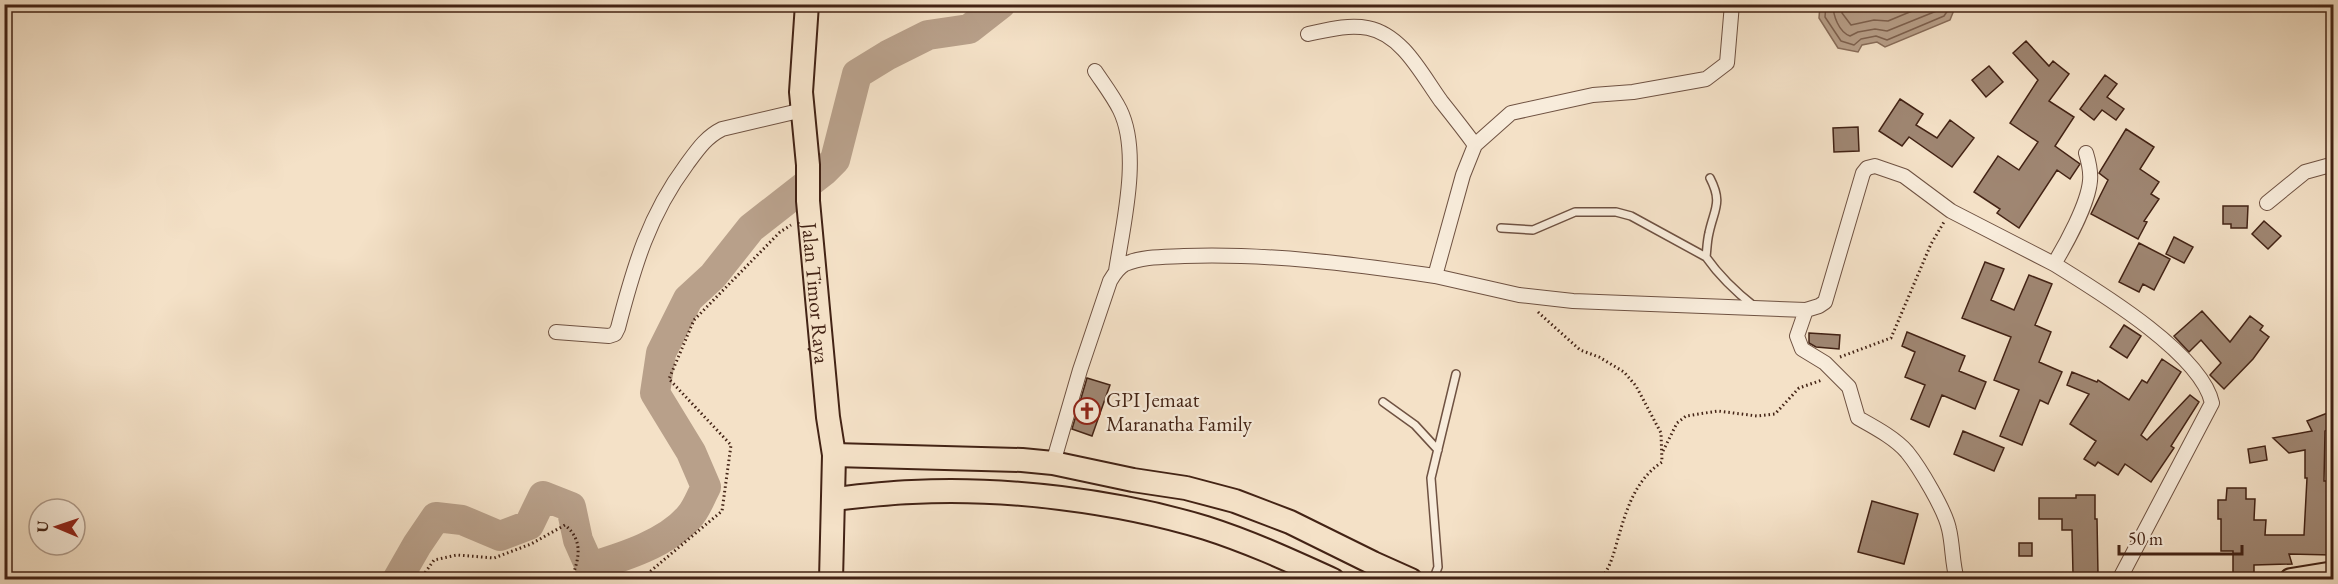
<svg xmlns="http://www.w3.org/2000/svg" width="2338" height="584" font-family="'EB Garamond',serif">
  <rect width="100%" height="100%" fill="#f4e1c7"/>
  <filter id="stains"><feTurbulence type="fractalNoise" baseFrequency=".00333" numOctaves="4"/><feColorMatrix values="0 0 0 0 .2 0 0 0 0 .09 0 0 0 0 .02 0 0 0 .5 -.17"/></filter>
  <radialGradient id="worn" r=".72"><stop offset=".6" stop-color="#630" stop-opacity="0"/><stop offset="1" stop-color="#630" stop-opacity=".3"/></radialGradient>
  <path fill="#b8a08a" stroke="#896e5b" stroke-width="1.5" d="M1820,5V4L1965,5L1954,10L1950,20L1885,47L1877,42L1862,45L1858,52L1838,48L1819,18Z"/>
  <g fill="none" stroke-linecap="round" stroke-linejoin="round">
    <path stroke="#7e6250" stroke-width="1.5" d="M1826,4L1825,17L1841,41L1854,45L1861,39L1876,36L1887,40L1944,16L1952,4
      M1833,4C1833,16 1839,32 1850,36L1858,32L1875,29L1887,31L1939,10L1942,4
      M1842,4V13L1851,25L1874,20L1888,21L1929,4"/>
    <path stroke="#b8a08a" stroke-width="30" d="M397,580L417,545L436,517L462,520L500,536L529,525L543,496L571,507L578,540L590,567C623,557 668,543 690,516C697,508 701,496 706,487L691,452L655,393L661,353L688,299L713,276L751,228L824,171L835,160L857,74L888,55L928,35L969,29L1001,4"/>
  </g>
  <path fill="#9f8672" stroke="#432315" stroke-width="1.5" d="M2026,41L2049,66L2053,61L2069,74L2049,101L2074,117L2055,146L2080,164L2070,179L2057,170L2019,228L1997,213L2000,209L1974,192L1998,156L2019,170L2038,142L2010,123L2038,80L2013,53Z
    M1989,66L2003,82L1986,97L1972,80Z
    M2105,75L2117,84L2107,97L2124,109L2116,120L2102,110L2094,120L2080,109Z
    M1900,99L1923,114L1916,125L1937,138L1950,120L1974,138L1952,167L1909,137L1902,146L1879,131Z
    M1858,127L1859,151L1834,152L1833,128Z
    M2126,129L2154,147L2140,169L2159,182L2151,194L2159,199L2144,221L2147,222L2138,239L2091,214L2108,180L2099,173Z
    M2223,206H2248L2247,228H2231V224H2223Z
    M2264,221L2281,236L2268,249L2252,234Z
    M2174,237L2193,247L2184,263L2166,254Z
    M2139,243L2170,259L2154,290L2143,284L2139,292L2119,282Z
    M1985,262L2004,269L1991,300L2014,310L2029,275L2052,284L2035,325L2051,332L2039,362L2062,372L2048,404L2040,400L2022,445L2000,436L2019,390L1994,380L2011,337L1962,318Z
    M2202,311L2230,342L2250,316L2263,326L2260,330L2269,337L2253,359L2224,389L2210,375L2221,363L2201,340L2189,352L2174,336Z
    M2124,325L2141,336L2127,358L2110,347Z
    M1907,332L1965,356L1959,371L1986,382L1975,409L1942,395L1929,427L1911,419L1925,385L1905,377L1915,352L1902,346Z
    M1809,333L1840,335L1839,349L1816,347L1809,343Z
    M2162,359L2181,372L2141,435L2147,440L2190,395L2199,402L2171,446L2174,448L2151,482L2125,464L2118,475L2098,462L2095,466L2084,459L2096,441L2070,424L2089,394L2067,385L2072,372L2097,382L2098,380L2129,400L2142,380L2147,383Z
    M1087,378L1110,385L1092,436L1072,429Z
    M2330,412L2334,428L2325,431L2324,481H2334L2332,555L2289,554L2292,564L2254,565V575H2233V551H2221V519H2218V500H2226L2227,488H2246V499H2255L2254,520H2266L2265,535H2304L2307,478H2305V450L2289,453L2273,438L2312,431L2307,421Z
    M1963,431L2004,448L1994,471L1954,454Z
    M2265,446L2267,460L2250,463L2248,449Z
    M2076,495H2095V519H2097L2098,574H2073L2072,530H2062V519H2039V498H2076Z
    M1872,501L1918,514L1904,564L1858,552Z
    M2019,543H2032V556H2019Z"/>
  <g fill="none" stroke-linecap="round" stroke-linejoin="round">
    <defs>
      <path id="service" d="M1710,178C1723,203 1714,209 1709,233C1707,241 1707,249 1706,257C1720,277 1736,292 1755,307
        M1501,228L1533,230L1575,212H1616L1631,216L1706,257
        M1383,402L1415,425L1438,450
        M1433,580L1438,567L1431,478L1456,374"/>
      <path id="minor" d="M1732,4L1727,63L1706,79L1633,92L1593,95L1511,113L1475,145L1463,175L1435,276L1519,295L1573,301L1806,310L1819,306L1825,302L1863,173L1867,168L1875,166L1904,176L1951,211L2054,264
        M1308,34C1327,30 1348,24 1368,28C1403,35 1422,75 1441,101C1453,116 1464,130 1475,145
        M1095,71C1103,83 1113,96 1120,110C1141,153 1123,225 1116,271
        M2086,153C2089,163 2091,172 2090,181C2088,204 2066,244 2054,264C2096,290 2201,353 2212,403L2119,580
        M2267,203L2305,172L2334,164
        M1806,310L1797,336L1802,349L1825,363L1849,387L1858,418C1874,427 1895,438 1907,452C1920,468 1945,510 1949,529C1953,546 1952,563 1957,580
        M556,332L609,336L615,334L618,328C634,266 649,215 687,164C698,149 706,137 722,129L803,110
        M1053,463L1080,370L1110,281C1114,274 1118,268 1125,264C1143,256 1165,257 1184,256C1268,253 1352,264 1435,276"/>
      <g id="trunk">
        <path id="s1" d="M807,4L801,92L808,165V201L828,417L834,455L831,580"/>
        <path d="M834,455L1022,460L1053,463L1133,480L1186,488L1235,501L1290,522L1373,563L1411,580"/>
        <path d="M834,499C860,496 886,493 912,492C1004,487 1118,501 1206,528C1250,542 1291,561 1333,580"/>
        <path d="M2291,580L2334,573"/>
      </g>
    </defs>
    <use href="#service" stroke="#6f5242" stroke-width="10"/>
    <use href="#minor" stroke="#6f5242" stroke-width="16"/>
    <use href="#trunk" stroke="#432315" stroke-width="26"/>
    <path stroke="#432315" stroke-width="3" stroke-dasharray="1.5 3" stroke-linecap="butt" d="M1538,312L1580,350L1599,357L1624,372L1636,386L1661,433L1662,462C1634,481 1626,511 1617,542C1613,556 1610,568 1600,580
      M1840,357L1891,338L1931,244L1944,222
      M1663,451L1677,423L1686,416L1718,411L1757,416L1775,414L1799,388L1822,380
      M420,580L434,560L457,555L494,558L531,544L565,525C584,541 579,559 571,580
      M640,580L722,511L731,445L669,379L694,320L780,232L791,225"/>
    <use href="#service" stroke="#f8ecdb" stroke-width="7"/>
    <use href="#minor" stroke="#f8ecdb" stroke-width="14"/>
    <use href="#trunk" stroke="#f4e1c7" stroke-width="22"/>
  </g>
  <defs>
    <symbol id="church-ring" viewBox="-11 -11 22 22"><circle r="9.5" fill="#f8ecdb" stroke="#8f2418" stroke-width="1.5"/><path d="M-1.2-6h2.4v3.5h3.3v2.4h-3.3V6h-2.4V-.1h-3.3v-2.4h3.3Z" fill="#8f2418"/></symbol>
  </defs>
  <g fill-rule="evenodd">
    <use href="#church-ring" x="1072" y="396" width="30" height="30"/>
  </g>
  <g text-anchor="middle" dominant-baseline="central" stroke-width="4.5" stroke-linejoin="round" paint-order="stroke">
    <g font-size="21" fill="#432315" stroke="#f8ecdb">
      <text stroke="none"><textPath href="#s1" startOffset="290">Jalan Timor Raya</textPath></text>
    </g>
    <g font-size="21" fill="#432315" stroke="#f8ecdb" text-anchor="start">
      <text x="1106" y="399">GPI Jemaat<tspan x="1106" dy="24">Maranatha Family</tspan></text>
    </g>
  </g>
  <rect width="2338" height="584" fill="none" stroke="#f4e1c7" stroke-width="24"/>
  <rect x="6" y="6" width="2326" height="572" fill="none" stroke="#432315" stroke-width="3"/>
  <rect x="12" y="12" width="2314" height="560" fill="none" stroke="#432315" stroke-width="1.5"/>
  <g transform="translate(57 527) rotate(272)"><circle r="28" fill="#f8ecdb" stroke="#b09c8c" stroke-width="1.5"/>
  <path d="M0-4.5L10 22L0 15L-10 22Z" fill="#8f2418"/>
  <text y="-9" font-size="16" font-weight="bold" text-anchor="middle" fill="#432315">U</text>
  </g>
  <path d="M2119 545v9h123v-9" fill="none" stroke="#432315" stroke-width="3"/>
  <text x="2128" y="545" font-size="18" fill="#432315" stroke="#f8ecdb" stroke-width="4.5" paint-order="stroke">50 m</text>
  <rect width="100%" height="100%" filter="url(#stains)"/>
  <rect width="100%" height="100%" fill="url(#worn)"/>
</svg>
